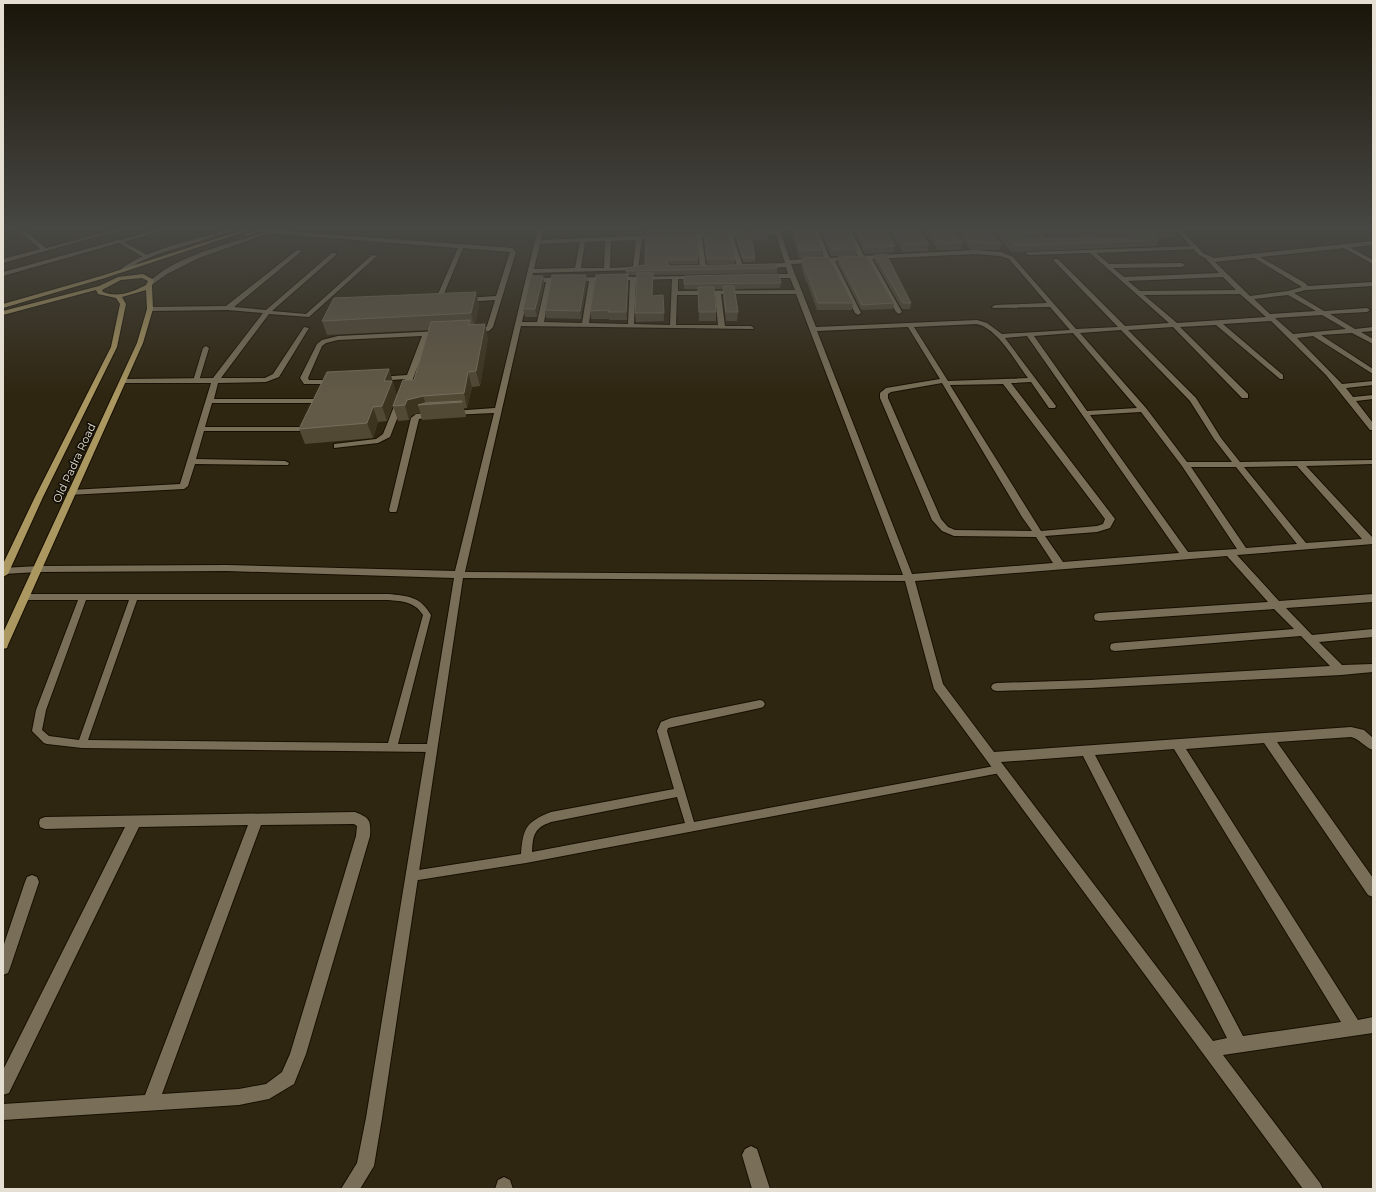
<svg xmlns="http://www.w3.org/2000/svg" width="1376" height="1192" font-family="Montserrat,sans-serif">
  <rect width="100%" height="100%" fill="#2f2611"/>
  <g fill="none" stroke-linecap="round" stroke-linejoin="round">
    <defs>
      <path id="service" d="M206,346L209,348L199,381L194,382L193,381L203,348Z
        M24,594H388C408,596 420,596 431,615L398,744H432L435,745L437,748L435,751L432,752L82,748L47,744L44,743L32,731L36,710L78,600H24L20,597ZM86,600H129L79,740L49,736L42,730L46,710ZM137,600H388C402,601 415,602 423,615L388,743L88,740Z
        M760,700L763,701L765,704L763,707L760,708L668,728L667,731L694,822L1000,765L1003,766L1005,769L1003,772L1000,773L526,863L412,881L408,880L407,876L408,872L412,871L521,854C523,828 526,822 551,812L674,789L657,731L661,722L671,718ZM677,797L685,823L532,852C533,835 534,828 551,822Z"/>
      <path id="minor" d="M120,228H128L3,263V259L40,249L21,233V231H25L46,248Z
        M163,228H171L124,242L149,256V258H145L119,243L3,276V272L115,241V239L120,240Z
        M538,228H544L541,240L659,235L662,237L659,239H642L638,269L635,270L533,273L532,278L698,276L699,277L696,279H678V291L795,290L790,278H766L763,276L766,274H788L786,267L763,268L760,266L763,264L785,263L776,235L733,236L743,266L740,268L737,266L728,236L702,237L706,267L703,269L700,267L696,237H679V235L681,234L775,231V228H779L790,260L824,258L812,228H817L830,258L858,257L845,228H850L864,256L975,250L1001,252L1013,257L1076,329L1118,327L1054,261V259H1058L1125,326L1169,323L1090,253L1029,255L1026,253L1027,252L1196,246L1199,248L1198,249L1096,253L1109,264L1182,263L1185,265L1182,267L1113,268L1124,277L1219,273L1206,259L1211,258L1250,296L1288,291L1302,287L1251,256V254L1253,253L1305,283L1308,286L1373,282V286L1306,290L1294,293L1324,311L1367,308L1370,310L1367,312L1330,314L1355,329L1373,327V331L1361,332L1373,339V344L1352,333L1321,335L1373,369V374L1313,336L1297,338L1342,384L1373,381V385L1346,388L1353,397L1373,395V399L1356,401L1373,423V430H1370L1326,375L1271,321L1223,324L1283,375V379H1280L1216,325L1180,327L1248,394V398H1242L1173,327L1128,330L1196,398L1221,438L1240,462L1373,460V464L1306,466L1373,538V544L1237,555L1279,601L1373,594V602L1286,608L1312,635L1373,629V637L1319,642L1342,665L1373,664V672L1341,675L1090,688L997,691L993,690L991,687L993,684L997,683L1090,680L1330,666L1301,636L1115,651L1111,650L1110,647L1111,644L1115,643L1294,629L1274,609L1099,621L1095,620L1094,617L1095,614L1099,613L1268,602L1227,556L915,581L943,684L994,752L1351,727L1364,730L1373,738V750C1364,747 1360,739 1351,737L1277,742L1373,878V897L1368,895L1264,743L1186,749L1358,1020L1373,1017V1033L1223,1055L1320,1183L1323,1189H1303L934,689L905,581L463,578L382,1118L374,1166L360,1189H341L357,1163L366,1118L454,578L227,571L38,572L4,574L3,568L38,566L227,565L455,571L494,413L452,415L448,413L452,411L495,408ZM636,240L633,267L610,268L611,241ZM605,241L604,268H581L585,242ZM580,242L575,268L534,269L540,244ZM975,254L1000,256L1009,259L1047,303L995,305L992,307L993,308L1050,307L1070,330L1002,334L987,323L977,320L816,327L791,264L829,262L855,313L858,315L861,313L835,261L866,260L896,312L899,314L902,312L872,259ZM1223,277L1236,290L1140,291L1128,281ZM672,279L670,325L634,324L636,280ZM630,280L628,324L589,323L595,281ZM552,281H589L582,323L544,322ZM531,282H546L537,322H522ZM721,294H796L903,575L465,572L521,326L753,329L754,328L751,326H725ZM1240,294L1266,317L1177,323L1144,295ZM677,295H715L718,325H676ZM1288,295L1316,311L1270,314L1254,299ZM1322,315L1346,329L1293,334L1275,318ZM977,324C998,329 1015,361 1028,378L948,381L914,327ZM908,327L940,379L886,388L880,393V398L932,520L942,531L954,536L1036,537L1053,563L912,574L817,331ZM1121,330L1190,401L1214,439L1232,462H1187L1146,408L1080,333ZM1073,333L1137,408L1087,411L1034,336ZM1027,336L1179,553L1063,562L1045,536L1097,532L1110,528L1115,519L1011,383L1031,382L1049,408H1055L1056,406L1005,338ZM942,383L1022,517L1032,531L955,530L948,527L941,519L888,398V394L891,392ZM1003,384L1105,519L1103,524L1097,526L1041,531L950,385ZM1141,412L1182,466L1237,549L1188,552L1090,415ZM1297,466L1362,539L1306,543L1244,467ZM1191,467H1236L1297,544L1246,548ZM1174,749L1341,1022L1243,1036L1095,755ZM1083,756L1227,1038L1213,1041L1001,762Z
        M1029,228H1035L1049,241V243H1045Z
        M1125,228H1130L1137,234L1138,238L1124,241V239L1133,236Z
        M268,230L512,248L516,252L493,327L489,331L474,333L472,332V330L485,328L487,326L495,300L465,302L462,300L465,298L496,296L510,252L463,248L441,301L438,303L435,301L458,248L266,233L265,232Z
        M1340,244H1344L1373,260V264L1340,246Z
        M297,250L302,251L234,307L266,310L332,253H336V255L272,311L306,314L372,255L377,256L309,317L269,314L221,378H265L273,374L304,327L309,328L279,377L266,382L218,383L214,399H318L322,401L318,403H212L205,427H301L305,429L301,431H204L196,459L285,461L289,463L288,465L195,464L188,486L184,489L68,495L67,493L71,490L180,484L211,383H124L120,381L124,379L213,378L263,313L228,310L150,311L147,309L150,307L226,306Z
        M440,331L442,332V334L429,336L411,384H405V379L378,381L374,379L378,377L407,375L422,336L338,340L326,343L322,346L308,378L309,380H337V384H304L300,378L317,344L322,340L338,336Z
        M397,399H400L404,401L390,437L378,443L334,448V444L376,439L383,434Z
        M434,412L438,414L437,416L419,419L397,510L396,512H390L389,510L411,418L416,414Z
        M355,812C370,818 371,820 370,836L306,1054L294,1084L269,1099L239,1105L3,1120V1104L145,1095L248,825L139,827L9,1093L3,1095V1070L125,827L45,829L40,827L39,823L40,819L45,817ZM354,824L357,826L356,836L290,1054L282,1072L266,1084L239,1089L162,1094L261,825Z
        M32,875L37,877L39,882L10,968L8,973L3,975V947L25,882L27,877Z
        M751,1146L757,1149L770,1189H752L742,1155L745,1149Z
        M504,1177L510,1180L513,1189H495L498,1180Z"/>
      <path id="tertiary" d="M235,228H243L158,254L139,262L124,272L119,271C141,250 205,237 235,228Z
        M276,228H283L199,258L167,274L153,284L148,283C176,254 238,242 276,228Z
        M1174,228H1179L1203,253L1214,258L1373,241V245L1213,262L1199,255Z"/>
      <path id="primary" d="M249,228H256L105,278L3,308V304L101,276Z
        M263,228H270L248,236L243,235Z
        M143,274L154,280L152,286L153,309L143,343L8,645L7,648L3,649V633L137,343L147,309L146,290L122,297L126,304L117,347L43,497L8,574L3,577V564L35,497L111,347L120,304L116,298L98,294L96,290L3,315V311L99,286L118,277ZM142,278L148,281L146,285C133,292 118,298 103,292L102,290L121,280Z"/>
    </defs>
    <use href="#service" stroke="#170f00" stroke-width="2"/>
    <use href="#minor" stroke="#170f00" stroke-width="2"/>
    <use href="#tertiary" stroke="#170f00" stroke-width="2"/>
    <use href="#primary" stroke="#170f00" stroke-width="2"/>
    <use href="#service" fill="#796f58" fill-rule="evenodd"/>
    <use href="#minor" fill="#796f58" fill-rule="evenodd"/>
    <use href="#tertiary" fill="#796f58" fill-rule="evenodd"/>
    <use href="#primary" fill="#ab9760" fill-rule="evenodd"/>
  </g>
  <path fill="#524935" d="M646,228H767L766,231L647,235Z
    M790,228H813L823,250L822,257L799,258Z
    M818,228H847L857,249L856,256H831Z
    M852,228H884L895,246L894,252L865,254Z
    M887,228H918L929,244L928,251L903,252Z
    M921,228H952L963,243L961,250H938Z
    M955,228H988L1001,244L1000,250H970Z
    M990,228H1036L1041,233L1040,239H1049L1037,228H1131L1133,229L1130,235L1074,238L1128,237L1137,233L1132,228H1172L1176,231L1174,238H1157L1159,240L1156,246L1012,252Z
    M735,233L769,235L768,240H752L755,258V262H743L735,237Z
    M704,235L735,259V264H707L704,239Z
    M646,237L698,260V264H671L669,266L777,268V273L653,275L652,296L663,295L664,321L636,322L635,313L637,275H628V282L627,320H609V319H591L590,311L626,274V268L645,265Z
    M875,255L911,303L910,309H902L874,260Z
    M838,257L894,303L893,309L861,310L837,262Z
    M802,258L853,303L852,310H817L807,282H806L801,265Z
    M543,276L544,284L537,317H525L523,309Z
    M684,276L781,283L780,288L735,289L738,312L737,321H726L723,296V289H714L716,312V321H699L698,289H684Z
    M587,282L581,319L546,318L545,310Z
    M479,305L475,324L488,338L480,386L472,387L467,408H464L466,416V417L422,420L420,412L412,415L409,420L398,421L393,406L387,421L378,422L373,438L305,444L299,429L389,369L397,396L414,380L429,330L327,335L322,321Z"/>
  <path fill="#3d341f" d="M671,260V264L668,267L667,263Z
    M653,273V282L652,304V296Z
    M628,274V282L627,320L626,312Z
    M586,275L587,282L581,319L580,311Z
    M543,276L544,284L537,317L535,309Z
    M476,292L479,305L474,327L471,313Z
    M485,324L488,338L480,386L476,371Z
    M389,369L397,396L387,421L382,406L384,381Z
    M468,372L472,387L467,408L464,393Z
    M423,396L426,404L418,405L420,412L412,415L409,420L405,405L407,400Z
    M373,407L378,422L373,438L367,423Z"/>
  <path fill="#625946" stroke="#766e5c" d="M646,228H735L646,231Z
    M793,228H813L823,250L800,251Z
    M822,228H847L857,249L832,250Z
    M856,228H884L895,246L866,248Z
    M892,228H918L929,244L905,245Z
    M927,228H952L963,243L939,244Z
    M961,228H988L1001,244L971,243Z
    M997,228H1036L1041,233H1027L1024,238L1026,239L1128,237L1143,231L1140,228H1172L1176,231L1150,232L1159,240L1014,246Z
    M1046,228H1131L1133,229L1052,233Z
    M768,232L769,235L751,236L755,258H743L735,233Z
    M727,234L735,259H707L704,235Z
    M695,235L698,260H671L667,263L669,266L776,264L777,268L626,271V268L645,265L646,237Z
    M886,254L911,303H903L875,255Z
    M866,256L894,303L862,305L838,257Z
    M829,257L853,303H818L808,275H807L802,258Z
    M637,273H653L652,296L663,295L664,313H635Z
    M628,274L626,312H608L609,310L590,311L596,275Z
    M779,274L781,283L684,284V276Z
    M552,275H586L580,311L545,310Z
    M531,276H543L535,309H523Z
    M723,286H734L738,312H726Z
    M698,287H714L716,312H699Z
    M476,292L471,313L322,321L334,298Z
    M470,320L468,325L485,324L476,371L468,372L464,393L423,396L407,400L405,405L393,406L403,380H414L431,322Z
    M389,369L384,381H392L382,406L373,407L367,423L299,429L327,372Z
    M462,401V402L418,405L425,403Z"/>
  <linearGradient id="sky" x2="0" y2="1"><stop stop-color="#1a1509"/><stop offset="0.58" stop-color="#474743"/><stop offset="1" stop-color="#474743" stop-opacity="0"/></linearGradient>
  <rect width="1376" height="395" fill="url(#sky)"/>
  <g text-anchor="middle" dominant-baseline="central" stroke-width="3.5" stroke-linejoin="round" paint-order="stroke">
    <g font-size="11" fill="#e5dfd3" stroke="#141007">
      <text transform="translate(74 463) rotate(-65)">Old Padra Road</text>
    </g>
  </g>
  <rect width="1376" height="1192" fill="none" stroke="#e5dfd3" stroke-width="8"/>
</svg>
